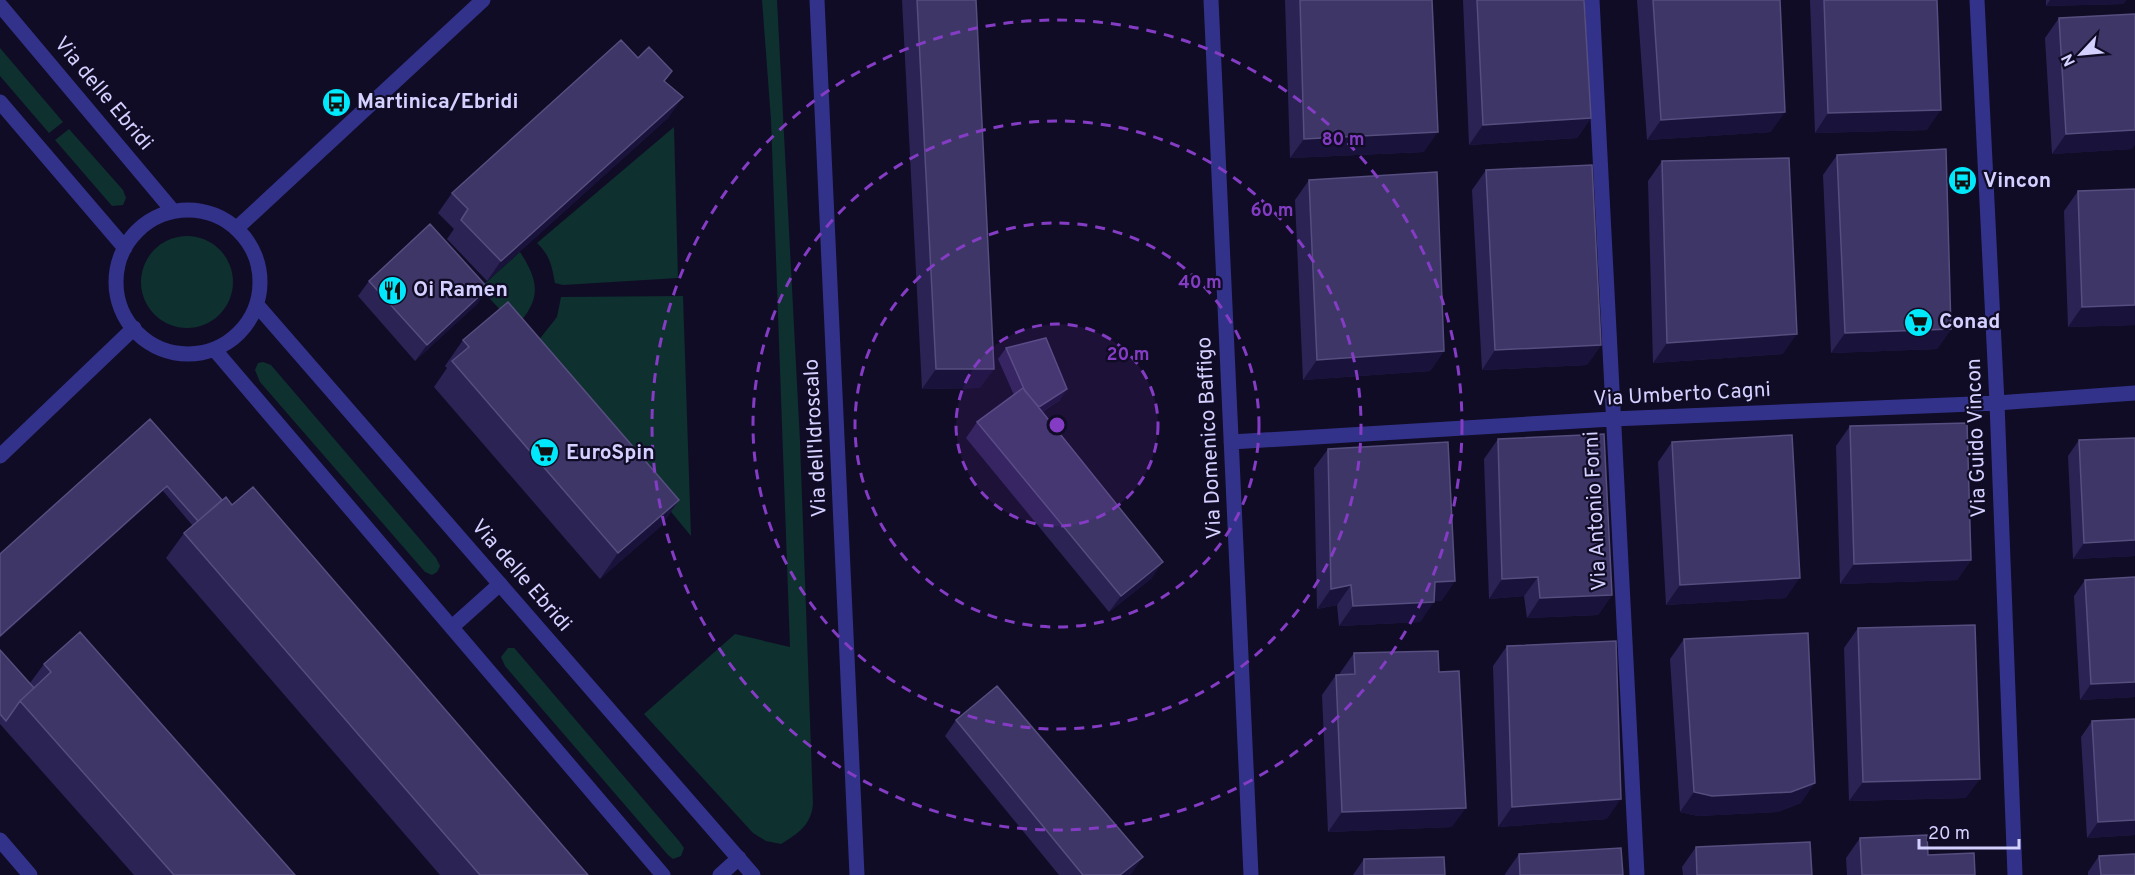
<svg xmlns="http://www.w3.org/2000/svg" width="2135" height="875" font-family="Overpass,sans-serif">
  <rect width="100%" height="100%" fill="#100c25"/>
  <path fill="#0e302e" d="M762,0H777L800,441L813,804C811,825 799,833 781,844L766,841L753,833L644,714L735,634L790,647L771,120Z
    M0,48L63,122L49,133L0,76Z
    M674,127L678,278L563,285L555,283C552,267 550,255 537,243Z
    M69,129L123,190L126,198L123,205L112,206L55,140Z
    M141 282a46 46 0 1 1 92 0a46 46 0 1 1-92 0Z
    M520,252C540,283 541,299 516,327L480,288Z
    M683,296L691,536L534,346L557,317L561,297Z
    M263,362L271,365L436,558L440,566L437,572L432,575L425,572L260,382L255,370L258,363Z
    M508,648H514L516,650L679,841L684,848L681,856L673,859L668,855L505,666L501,657Z"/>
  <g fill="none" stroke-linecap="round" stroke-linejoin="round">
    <path stroke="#33328a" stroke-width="15" d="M817,0L857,875
      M1211,0L1251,875
      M1592,0L1637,875
      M1977,0L1997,403L2015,875
      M237,228L483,0
      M1231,442L1612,419L1997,403L2135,393
      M452,627L500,584
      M0,840L30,875
      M720,875L739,858"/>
    <path stroke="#33328a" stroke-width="15" d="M0,5L173,211
      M0,102L125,248
      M116 282a72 72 0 1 1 144 0a72 72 0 1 1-144 0Z
      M257,305L753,875
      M214,349L663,875
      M0,456L134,328"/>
  </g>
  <path fill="#2c2355" d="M902,0H976L980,388L922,389Z
    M1285,0H1432L1424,152L1290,158Z
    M1463,0H1584L1591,118L1577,138L1469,145Z
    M1637,0H1780L1771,132L1647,140Z
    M1810,0H1937L1927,130L1815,133Z
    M2046,0H2126L2123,4L2046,6Z
    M2059,18L2132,149L2052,154L2045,38Z
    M638,58L664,81L669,117L487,281L447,239L454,229L438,213L452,193Z
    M1837,155L1951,329L1937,349L1831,353L1823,175Z
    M1662,161L1783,354L1653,363L1648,181Z
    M1486,170L1601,345L1587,365L1482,370L1472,190Z
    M1309,180L1444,351L1430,371L1303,380L1295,200Z
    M2135,189V325L2068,327L2064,211L2078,191Z
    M369,281L488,288L477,304L415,361L358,296Z
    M463,340L679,500L661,526L600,579L434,387L447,368L445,366Z
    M1006,348L1060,400L1042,412L1152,578L1109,612L966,438L977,422L1014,395L998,359Z
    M150,419L222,500L232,505L588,875H440L166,558L184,533L193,526L163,491Z
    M1850,426L1971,560L1957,580L1840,584L1836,446Z
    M1498,439L1612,595L1598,615L1527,618L1524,596L1489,599L1484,459Z
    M2079,440L2135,556L2073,559L2068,456Z
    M1672,442L1786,598L1666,605L1658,462Z
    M1328,449L1455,581L1441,601H1434L1420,622L1339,626L1337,605L1317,609L1314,468Z
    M2085,580L2135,697L2080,700L2074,596Z
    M1858,628L1966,798L1849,801L1844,648Z
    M1684,639L1801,803L1777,812L1698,816L1680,812L1670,659Z
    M1507,646L1607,819L1498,827L1493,666Z
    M0,650L30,683L44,664L295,875H134L0,724Z
    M1354,653L1452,827L1328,832L1322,695L1336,675H1340V673Z
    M956,720L1132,873L1129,875H1059L945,736Z
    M2092,721L2135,835L2087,838L2081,737Z
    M1860,838L1928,855L1975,875H1847L1846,858Z
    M1696,847L1812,875H1683L1682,867Z
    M1519,854L1623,875H1505V874Z
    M2099,856L2135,875H2088V872Z
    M1364,859L1445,875H1353Z"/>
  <path fill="#19123a" d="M2050,0H2126L2123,4L2046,6Z
    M683,97L669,117L487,281L501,261Z
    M1941,110L1927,130L1815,133L1828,113Z
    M1785,112L1771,132L1647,140L1661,120Z
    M1591,118L1577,138L1469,145L1483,125Z
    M2135,130V145L2132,149L2052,154L2066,134Z
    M1438,132L1424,152L1290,158L1304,139Z
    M488,288L477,304L415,361L427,345Z
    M2135,305V325L2068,327L2082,307Z
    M1951,329L1937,349L1831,353L1845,333Z
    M1797,334L1783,354L1653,363L1667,343Z
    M1601,345L1587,365L1482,370L1495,350Z
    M1444,351L1430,371L1303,380L1317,360Z
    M936,369H994L980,388L922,389Z
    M1067,389L1060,400L1026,422L1034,410Z
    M167,486L163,491L0,638V636Z
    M679,500L661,526L600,579L618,553Z
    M2135,540V556L2073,559L2084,543Z
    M1971,560L1957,580L1840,584L1854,564Z
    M1163,562L1152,578L1109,612L1121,596Z
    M1538,577L1524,596L1489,599L1502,579Z
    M1800,578L1786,598L1666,605L1680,585Z
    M1455,581L1441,601L1421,602L1435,582Z
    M1351,585L1337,605L1317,609L1331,589Z
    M1612,595L1598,615L1527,618L1540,598Z
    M1434,602L1420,622L1339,626L1353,606Z
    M2135,682V697L2080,700L2091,684Z
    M1980,779L1966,798L1849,801L1863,782Z
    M1815,783L1801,803L1777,812L1698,816L1680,812L1694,792Z
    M1621,799L1607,819L1498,827L1512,807Z
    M1466,808L1452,827L1328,832L1342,812Z
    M2135,820V835L2087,838L2098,822Z
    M1143,857L1132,873L1129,875H1120Z"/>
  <path fill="#3e3667" stroke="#554e7f" stroke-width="1.5" d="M917,0H976L994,369H936Z
    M1300,0H1432L1438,132L1304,139Z
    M1477,0H1584L1591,118L1483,125Z
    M1653,0H1780L1785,112L1661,120Z
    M1824,0H1937L1941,110L1828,113Z
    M2135,14V130L2066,134L2059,18Z
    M621,40L638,58L649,47L672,71L664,81L683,97L501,261L461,220L468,209L452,193Z
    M1946,149L1951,329L1845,333L1837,155Z
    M1789,158L1797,334L1667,343L1662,161Z
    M1592,165L1601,345L1495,350L1486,170Z
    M1437,172L1444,351L1317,360L1309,180Z
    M2135,189V305L2082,307L2078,191Z
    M430,224L488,288L427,345L369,281Z
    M508,302L679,500L618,553L452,361L469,347L463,340Z
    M1046,338L1067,389L1039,407L1025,391L1006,348Z
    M1023,388L1163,562L1121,596L977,422Z
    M150,419L222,500L198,521L167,486L0,636V554Z
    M1967,423L1971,560L1854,564L1850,426Z
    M1604,434L1612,595L1540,598L1538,577L1502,579L1498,439Z
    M1792,435L1800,578L1680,585L1672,442Z
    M2135,438V540L2084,543L2079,440Z
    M1448,442L1455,581L1435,582L1434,602L1353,606L1351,585L1331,589L1328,449Z
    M253,487L588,875H480L184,533L226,497L232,505Z
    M2135,577V682L2091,684L2085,580Z
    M1975,625L1980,779L1863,782L1858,628Z
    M80,632L295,875H174L20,701L51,672L44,664Z
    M1808,633L1815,783L1791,792L1712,796L1694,792L1684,639Z
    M1616,641L1621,799L1512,807L1507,646Z
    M0,650L34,688L20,701L6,721L0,714Z
    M1438,651L1439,672L1459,671L1466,808L1342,812L1336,675L1355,674L1354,653Z
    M997,686L1143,857L1120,875H1083L956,720Z
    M2135,719V820L2098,822L2092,721Z
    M1927,835L1928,855L1974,853L1975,875H1862L1860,838Z
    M1810,842L1812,875H1697L1696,847Z
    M1621,848L1623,875H1520L1519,854Z
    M2135,854V875H2101L2099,856Z
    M1444,857L1445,875H1364V859Z"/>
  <circle cx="1057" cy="425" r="101" fill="#843cc5" fill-opacity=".12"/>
  <g fill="none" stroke="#843cc5" stroke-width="3" stroke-dasharray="10 8">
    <circle cx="1057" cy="425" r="101"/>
    <circle cx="1057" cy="425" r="202"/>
    <circle cx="1057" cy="425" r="304"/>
    <circle cx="1057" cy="425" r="405"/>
  </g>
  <defs>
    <symbol id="bus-disc" viewBox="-11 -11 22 22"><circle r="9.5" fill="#00e8fb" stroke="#100c25"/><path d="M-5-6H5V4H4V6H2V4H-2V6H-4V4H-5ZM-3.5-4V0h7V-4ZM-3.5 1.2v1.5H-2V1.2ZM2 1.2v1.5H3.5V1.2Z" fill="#111"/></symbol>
    <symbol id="restaurant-disc" viewBox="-11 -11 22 22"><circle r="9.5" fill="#00e8fb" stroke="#100c25"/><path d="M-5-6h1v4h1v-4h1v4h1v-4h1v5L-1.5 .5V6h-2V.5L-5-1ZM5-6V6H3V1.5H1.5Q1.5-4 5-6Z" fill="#111"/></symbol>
    <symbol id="supermarket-disc" viewBox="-11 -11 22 22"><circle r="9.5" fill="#00e8fb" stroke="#100c25"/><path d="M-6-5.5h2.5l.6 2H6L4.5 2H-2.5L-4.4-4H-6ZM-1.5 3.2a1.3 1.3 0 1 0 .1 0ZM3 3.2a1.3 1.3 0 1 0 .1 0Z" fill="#111"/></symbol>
  </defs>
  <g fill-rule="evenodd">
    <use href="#bus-disc" x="320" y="86" width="33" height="33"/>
    <use href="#bus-disc" x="1946" y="164" width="33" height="33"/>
    <use href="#restaurant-disc" x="376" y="274" width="33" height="33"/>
    <use href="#supermarket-disc" x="1902" y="306" width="33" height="33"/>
    <use href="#supermarket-disc" x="528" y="436" width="33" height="33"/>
  </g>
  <g text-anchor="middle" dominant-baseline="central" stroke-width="4.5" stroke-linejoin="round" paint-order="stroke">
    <g font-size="21" fill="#d4d0ff" stroke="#100c25">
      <text transform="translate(103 94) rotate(50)">Via delle Ebridi</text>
      <text transform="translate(1682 395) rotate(-3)">Via Umberto Cagni</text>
      <text transform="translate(816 438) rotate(-93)">Via dell'Idroscalo</text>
      <text transform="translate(1210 438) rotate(-93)">Via Domenico Baffigo</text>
      <text transform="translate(1977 438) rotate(-92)">Via Guido Vincon</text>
      <text transform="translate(1596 511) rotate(-93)">Via Antonio Forni</text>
      <text transform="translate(521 576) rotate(49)">Via delle Ebridi</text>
    </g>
    <g font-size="21" font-weight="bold" fill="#d4d0ff" stroke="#100c25" text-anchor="start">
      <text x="357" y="102">Martinica/Ebridi</text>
      <text x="1983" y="181">Vincon</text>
      <text x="413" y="290">Oi Ramen</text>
      <text x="1939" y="322">Conad</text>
      <text x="566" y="453">EuroSpin</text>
    </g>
  </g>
  <circle cx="1057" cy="425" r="9" fill="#843cc5" stroke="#100c25" stroke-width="3"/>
  <g font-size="18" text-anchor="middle" font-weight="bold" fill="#843cc5" stroke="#100c25" stroke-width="4.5" stroke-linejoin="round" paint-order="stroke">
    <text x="1343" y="145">80 m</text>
    <text x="1272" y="216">60 m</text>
    <text x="1200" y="288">40 m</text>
    <text x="1128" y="360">20 m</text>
  </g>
  <g transform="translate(2081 54) rotate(244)" stroke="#100c25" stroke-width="4.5" paint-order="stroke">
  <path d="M0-4.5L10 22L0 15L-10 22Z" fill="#d4d0ff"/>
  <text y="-9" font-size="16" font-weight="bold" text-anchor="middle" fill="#d4d0ff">N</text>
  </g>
  <path d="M1919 839v9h100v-9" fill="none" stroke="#d4d0ff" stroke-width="3"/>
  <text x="1928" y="839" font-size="18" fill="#d4d0ff" stroke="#100c25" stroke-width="4.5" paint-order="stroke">20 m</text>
</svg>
